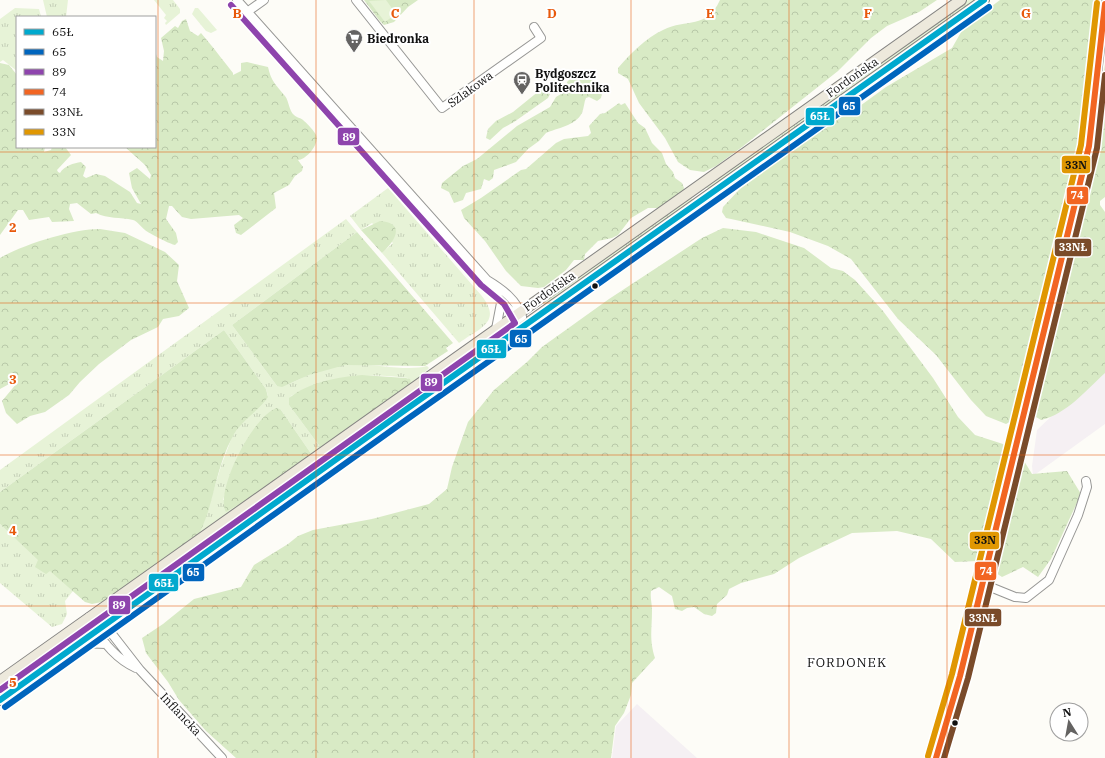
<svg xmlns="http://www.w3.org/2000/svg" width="1105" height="758" font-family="'IBM Plex Serif',serif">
  <defs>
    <pattern id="grass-tufts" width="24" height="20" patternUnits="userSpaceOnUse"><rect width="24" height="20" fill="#e7f3d7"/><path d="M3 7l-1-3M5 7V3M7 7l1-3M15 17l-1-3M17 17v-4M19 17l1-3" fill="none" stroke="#c5cfb8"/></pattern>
    <pattern id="forest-crowns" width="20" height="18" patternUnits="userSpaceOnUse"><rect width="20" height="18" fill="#d8eac5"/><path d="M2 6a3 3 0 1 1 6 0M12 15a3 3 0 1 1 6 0" fill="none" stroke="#b8c8a8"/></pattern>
  </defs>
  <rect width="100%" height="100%" fill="#fdfcf7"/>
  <path fill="#f5f0f3" d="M1105,365V424L1033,476L1032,466L1037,430Z
    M637,704L697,758H612L616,726Z"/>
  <path fill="url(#grass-tufts)" d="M43,0H68L66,17H47Z
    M154,0H173L180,9V13L166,25L165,23L167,21L164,18L166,15Z
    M968,0H977L710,188H706Z
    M15,8L39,9L41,17H17V71L3,60L0,62V19Z
    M195,8H198L217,30L211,33L206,31L192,14Z
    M388,188L481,295C503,322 480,328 459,343L382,253L393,243L372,223L361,230L350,216Z
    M692,195V201L545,306L542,302Z
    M346,219L357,232L232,325L277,386C289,386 298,379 309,375C320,370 332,367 344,365C369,362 406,372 427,366L429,368L416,381L391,398L409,384L408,378C367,372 328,376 291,396L289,405L321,448L312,455L281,410L234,465L223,500L253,496L196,537L204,522L221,466L232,437L245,418L268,396L266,389L224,330L0,492V470Z
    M0,524L73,591L65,601L67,614L62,624L52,627L0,583Z
    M71,635L73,638L0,694V685Z"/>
  <path fill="url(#forest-crowns)" d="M364,0H418L408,7L394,22L384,25L379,20Z
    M720,0H937L919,12L887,26L871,38L838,71L742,147L716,166L704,172L690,170L678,162L665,138L639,103L628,79L618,73V68C630,54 646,38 663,30C687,18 706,30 720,0Z
    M1000,0H1099L1085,141L1019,417L1006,424L986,416L971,400L936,355L898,319L851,259L828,246L790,232L731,219L726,218L722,212L723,207L752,176L798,146L819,129L853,111L886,87L952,48L964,27Z
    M186,19L190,31L198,36L201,33C213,47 222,59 233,73V75L241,71V63L247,62L268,67C271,81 276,85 285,96C289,101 289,111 294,115C297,118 302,118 304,121C308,124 314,131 316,135C320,144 306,160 298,160L303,167L302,171L295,176L289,185L274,193L276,208L241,235L236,233L234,225L243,218L239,215L191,219L182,217L172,206H169L166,219L176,233L178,242L175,245C172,245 148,233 145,230C141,227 137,221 133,220C120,217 108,219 96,213L91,214L77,203L70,204L69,209L74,221L52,222L49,217L29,220L23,210H18L0,235V63L9,65L17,75V147H45L44,152L51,150L52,147H65L71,155L57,170L58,172L60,173C64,166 74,163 81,162L86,167L83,176L86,178L96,174L105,176L130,192L137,203L141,204L132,188L129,173L137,168L150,179L151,175L145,165L125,147H155V51L157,57L163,61L164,51L161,38L175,26L178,28L182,21Z
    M1105,64V197L1100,201V205L1105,212V373C1086,390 1067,414 1041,420L1036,417L1033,409L1044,383L1045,361L1044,343L1063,284L1066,263L1090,167L1098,150L1101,130L1098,107Z
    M567,71L569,75L554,86L548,98L514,122L503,128L490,140L486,138L488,129L496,121L513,112L555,78Z
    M577,72H581L585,76L591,78L602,93L601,98L597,101L589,97L586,98C584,102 584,108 582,113C575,126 557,128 546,133L539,141L528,149L516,162L494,170L493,178L489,181L484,179L481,189L466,193L463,200L454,203L449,192L441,188L442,183L463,166L477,159L517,126L550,107L556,97L566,91L567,82Z
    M619,103L621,105L625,103L638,123L645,128L652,143L662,153L666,164L673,172L675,178L682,183L684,188L682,193L659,208H648L631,218L618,235L612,238L598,241L585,254L584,260H574L566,270L544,287L538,288L521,286L506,271L485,241L464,218L461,210L481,198L521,170L526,169L556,143L564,139L588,136L591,133L589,126L600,114L605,113Z
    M380,221C407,223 394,242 382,253L361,230Z
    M723,228L756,232L804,248L831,268L843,271L855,280L883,311L933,378L958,417L975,435L1003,444L1021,456L1032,474L1067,471L1081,494L1051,559L1038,577L1023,567L1002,577L978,561L955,562L931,539L897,531L852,533L799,558L774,574L741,583L729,589L727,595L717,604L716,613L712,616L704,614L694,607L687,608L682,611L675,609L672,596L659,587L651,591C650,598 652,603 652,610C652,630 649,639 655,658L632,683L631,695L624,713L615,726L611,758H236L206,731L179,700L168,682L146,653L142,638L163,624L194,599L241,587L254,565L288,544L298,536L313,530L372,519L429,504L447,489L452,467L468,422L494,390L527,362L542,347L609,299L702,238Z
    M100,229L125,233L165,252L179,265L177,281L189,308L179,316L163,319L158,327L131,340L99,364L80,382L69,395L45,412L30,416L17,424L6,413L2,401L17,383H11L0,389V258C24,244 73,229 100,229Z
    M357,232L453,343L446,348L448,351L425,366L345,365L309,375L282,387L277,386L232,325Z
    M224,330L266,389L268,397C258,412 241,420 232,438C216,467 214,504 200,532L196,537L102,602L92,604L85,602L50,571L46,574L35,567L38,560L0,524V492Z
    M362,375L406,378L410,379L411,383L321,448L289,405V398C309,382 338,377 362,375Z
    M277,408L281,410L312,455L253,496L226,512C214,492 254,414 277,408Z"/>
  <path fill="#e7f3d7" d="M386,0L396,14L385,22L369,1Z"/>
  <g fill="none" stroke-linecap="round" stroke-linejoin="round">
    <defs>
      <path id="minor" d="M237,0L487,280C496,299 511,310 525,326
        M356,0L442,108L541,38L534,27
        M247,12L264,0
        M487,280C502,289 517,300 522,317
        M496,329L501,303
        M983,584L1015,597L1026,598L1049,580L1078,515L1087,487L1086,481
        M89,617L105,625L140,670L222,758
        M94,626C103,643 118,660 136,668
        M80,643L106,644
        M936,758L949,718L960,676L1089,146L1105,4"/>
      <path id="major" d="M0,681L961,0
        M0,700L401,413L984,0"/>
    </defs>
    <use href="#minor" stroke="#979795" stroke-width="10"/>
    <use href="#major" stroke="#858482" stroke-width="12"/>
    <use href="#minor" stroke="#fffffe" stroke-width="8"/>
    <use href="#major" stroke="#ede9dc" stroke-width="10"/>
    <defs>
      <path id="bus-1" d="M0,700L401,413L984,0"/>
      <path id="bus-2" d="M5,707L406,420L989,7"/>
      <path id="bus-3" d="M0,690L515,323L504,304L481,285L231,5"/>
      <path id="bus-4" d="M936,758L960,676L1089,146L1105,4"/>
      <path id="bus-5" d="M944,758L968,678L1097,148L1105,75"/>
      <path id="bus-6" d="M928,756L952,674L1081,145L1097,3"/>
    </defs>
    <use href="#bus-1" stroke="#fff" stroke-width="9"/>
    <use href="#bus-2" stroke="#fff" stroke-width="9"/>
    <use href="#bus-3" stroke="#fff" stroke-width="9"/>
    <use href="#bus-4" stroke="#fff" stroke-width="9"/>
    <use href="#bus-5" stroke="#fff" stroke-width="9"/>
    <use href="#bus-6" stroke="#fff" stroke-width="9"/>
    <use href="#bus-1" stroke="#00a9ce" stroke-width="6"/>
    <use href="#bus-2" stroke="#0065bd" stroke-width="6"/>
    <use href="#bus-3" stroke="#8e44ad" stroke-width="6"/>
    <use href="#bus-4" stroke="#f26522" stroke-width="6"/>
    <use href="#bus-5" stroke="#7a4b2a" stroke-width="6"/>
    <use href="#bus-6" stroke="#e09702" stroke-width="6"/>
  </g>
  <path fill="none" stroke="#e8590c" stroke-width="1" stroke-opacity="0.55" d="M158,0V758M316,0V758M474,0V758M631,0V758M789,0V758M947,0V758M0,152H1105M0,303H1105M0,455H1105M0,606H1105"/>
  <defs>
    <symbol id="supermarket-pin" viewBox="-11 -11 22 30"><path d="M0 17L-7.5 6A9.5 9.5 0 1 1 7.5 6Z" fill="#646362" stroke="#fff"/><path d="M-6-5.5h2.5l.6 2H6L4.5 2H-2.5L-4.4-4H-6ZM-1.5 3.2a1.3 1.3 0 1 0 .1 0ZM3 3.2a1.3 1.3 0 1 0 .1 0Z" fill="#fff"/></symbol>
    <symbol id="station-pin" viewBox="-11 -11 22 30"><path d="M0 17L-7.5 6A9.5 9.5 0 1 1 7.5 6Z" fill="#646362" stroke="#fff"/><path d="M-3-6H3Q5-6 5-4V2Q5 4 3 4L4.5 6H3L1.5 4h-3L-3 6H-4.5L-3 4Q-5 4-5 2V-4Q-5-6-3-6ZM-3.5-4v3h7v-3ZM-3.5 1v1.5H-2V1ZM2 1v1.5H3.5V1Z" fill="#fff"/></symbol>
  </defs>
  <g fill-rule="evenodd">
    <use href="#supermarket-pin" x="344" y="28" width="20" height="27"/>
    <use href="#station-pin" x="512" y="70" width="20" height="27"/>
  </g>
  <g fill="#111" stroke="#fff" stroke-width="1.5">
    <circle cx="595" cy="286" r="3.5"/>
    <circle cx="955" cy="723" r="3.5"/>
  </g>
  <g text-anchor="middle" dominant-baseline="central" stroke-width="4" stroke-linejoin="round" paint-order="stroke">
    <g font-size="12" font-weight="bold" fill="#111" stroke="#fff" text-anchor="start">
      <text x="367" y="38">Biedronka</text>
      <text x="535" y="73">Bydgoszcz<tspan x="535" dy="14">Politechnika</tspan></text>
    </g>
    <g font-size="12" fill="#111" stroke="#fff">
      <text transform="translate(852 77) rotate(-35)">Fordońska</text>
      <text transform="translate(470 89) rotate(-36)">Szlakowa</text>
      <text transform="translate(549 291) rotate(-35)">Fordońska</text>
      <text transform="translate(181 714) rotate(47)">Inflancka</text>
    </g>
    <g font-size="13" letter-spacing="1" fill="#111" stroke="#fff">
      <text x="847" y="662">FORDONEK</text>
    </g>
  </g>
  <g font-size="13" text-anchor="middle" font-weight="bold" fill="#e8590c" stroke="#fff" stroke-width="4" stroke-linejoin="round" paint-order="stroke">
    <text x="237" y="18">B</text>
    <text x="395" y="18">C</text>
    <text x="552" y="18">D</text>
    <text x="710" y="18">E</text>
    <text x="868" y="18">F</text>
    <text x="1026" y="18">G</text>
    <text x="13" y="232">2</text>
    <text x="13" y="384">3</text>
    <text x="13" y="535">4</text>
    <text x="13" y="687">5</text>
  </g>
  <g stroke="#fff" stroke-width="1.5">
    <rect x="838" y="96" width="23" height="20" rx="4" fill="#0065bd"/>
    <rect x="805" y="107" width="30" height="19" rx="4" fill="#00a9ce"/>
    <rect x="337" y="127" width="23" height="19" rx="4" fill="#8e44ad"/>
    <rect x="1061" y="155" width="30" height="19" rx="4" fill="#e09702"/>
    <rect x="1066" y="186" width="23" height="19" rx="4" fill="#f26522"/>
    <rect x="1054" y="238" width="38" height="19" rx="4" fill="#7a4b2a"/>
    <rect x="509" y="329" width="23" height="19" rx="4" fill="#0065bd"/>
    <rect x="476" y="339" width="31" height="20" rx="4" fill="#00a9ce"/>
    <rect x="420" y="373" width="23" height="19" rx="4" fill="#8e44ad"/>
    <rect x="969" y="531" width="31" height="19" rx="4" fill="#e09702"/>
    <rect x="974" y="561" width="23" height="20" rx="4" fill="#f26522"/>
    <rect x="182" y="563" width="23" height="19" rx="4" fill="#0065bd"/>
    <rect x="148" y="573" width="31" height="19" rx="4" fill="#00a9ce"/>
    <rect x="108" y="595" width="23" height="20" rx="4" fill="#8e44ad"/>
    <rect x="964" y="608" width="38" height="19" rx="4" fill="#7a4b2a"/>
  </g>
  <g font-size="11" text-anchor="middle" font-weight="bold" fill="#fff">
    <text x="849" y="110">65</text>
    <text x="820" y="120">65Ł</text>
    <text x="349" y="141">89</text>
    <text x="1077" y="199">74</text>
    <text x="1073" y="251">33NŁ</text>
    <text x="521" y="343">65</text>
    <text x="491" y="353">65Ł</text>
    <text x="431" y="386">89</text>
    <text x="986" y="575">74</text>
    <text x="193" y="576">65</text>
    <text x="164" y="587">65Ł</text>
    <text x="119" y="609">89</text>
    <text x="983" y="622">33NŁ</text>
  </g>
  <g font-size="11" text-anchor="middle" font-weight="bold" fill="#111">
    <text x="1076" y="169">33N</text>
    <text x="985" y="544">33N</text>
  </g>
  <rect x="16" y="16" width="140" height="132" fill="#ffffff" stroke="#a0a0a0"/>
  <rect x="24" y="29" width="20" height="6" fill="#00a9ce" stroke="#a0a0a0"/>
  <text x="52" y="36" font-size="12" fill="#111111">65Ł</text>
  <rect x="24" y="49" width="20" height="6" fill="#0065bd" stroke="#a0a0a0"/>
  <text x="52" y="56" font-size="12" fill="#111111">65</text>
  <rect x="24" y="69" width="20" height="6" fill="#8e44ad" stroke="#a0a0a0"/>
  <text x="52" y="76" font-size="12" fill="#111111">89</text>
  <rect x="24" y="89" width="20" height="6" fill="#f26522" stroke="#a0a0a0"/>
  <text x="52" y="96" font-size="12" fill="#111111">74</text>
  <rect x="24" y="109" width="20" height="6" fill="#7a4b2a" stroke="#a0a0a0"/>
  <text x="52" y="116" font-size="12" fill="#111111">33NŁ</text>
  <rect x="24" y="129" width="20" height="6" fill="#e09702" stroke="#a0a0a0"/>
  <text x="52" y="136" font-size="12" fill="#111111">33N</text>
  <g transform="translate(1069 722) rotate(349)"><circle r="19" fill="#ffffff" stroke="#a0a0a0"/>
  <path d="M0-3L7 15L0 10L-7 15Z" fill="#646362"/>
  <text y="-6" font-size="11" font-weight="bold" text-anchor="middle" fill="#111111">N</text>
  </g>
</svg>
